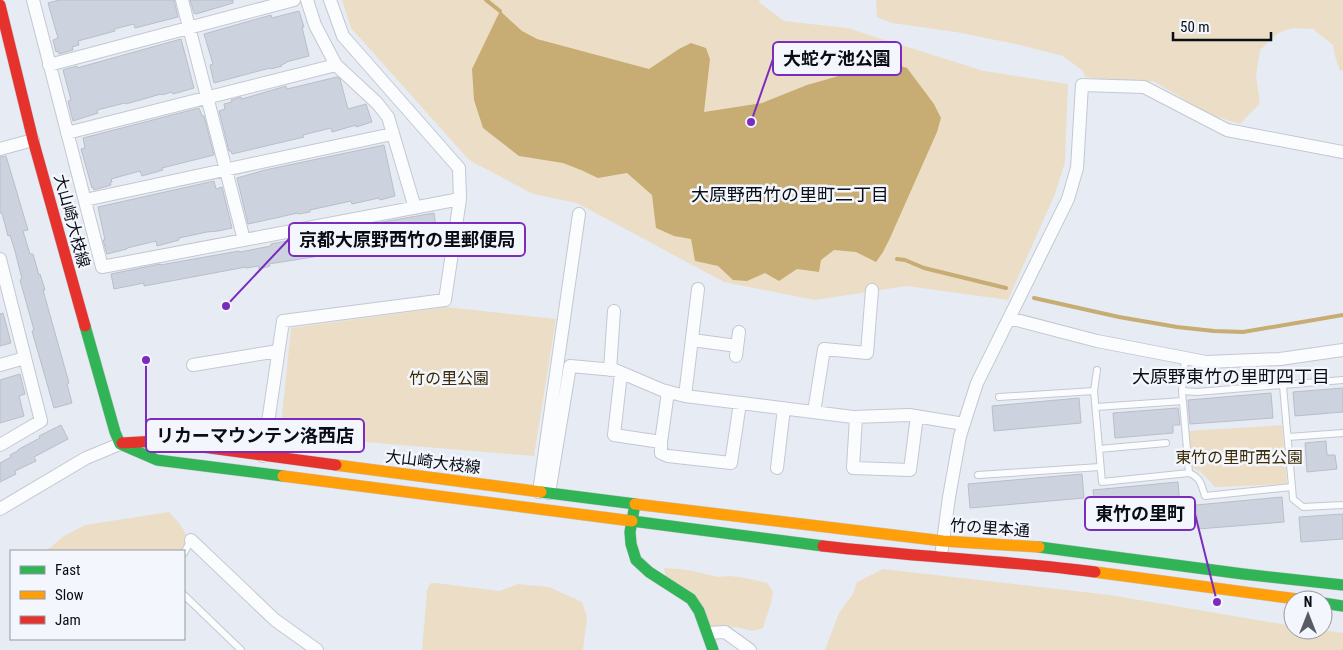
<svg xmlns="http://www.w3.org/2000/svg" width="1343" height="650" font-family="'Roboto Condensed','Noto Sans JP',sans-serif">
  <rect width="100%" height="100%" fill="#e6ebf4"/>
  <path fill="#ecdec6" d="M342,0H759L760,3L784,21L847,28L984,71L1068,84L1065,162L1055,194L1008,300L907,286L815,300L724,282L577,203L533,194L469,160L351,28Z
    M876,0H1343V70L1340,71L1335,56L1333,45L1313,29L1293,28L1278,33L1260,50L1256,76L1260,103L1240,124L1211,115L1153,81L1143,83L1085,77L1083,71L1063,56L1020,45L956,32L892,23L877,17Z
    M446,307L556,319L534,456L280,435L291,328Z
    M1282,425L1287,484L1215,487L1201,472L1190,467L1189,431Z
    M169,512L180,524L188,538L180,551H46L64,536L85,525Z
    M664,568L679,569L693,571L718,577L730,576L746,578L767,583L773,592L771,603L763,628L754,631L735,627L713,631L666,578Z
    M883,569L1110,595L1293,626V630H1323L1343,633V650H825L839,613L853,594L857,582Z
    M431,583H436L499,591L518,584L549,587L582,602L587,617L583,650H422L427,590Z"/>
  <path fill="#c7ac73" d="M500,11L522,31L537,39L649,69L679,49L691,43L706,48L710,59L704,112L762,103L807,85L849,73L876,66L895,64L907,68L934,104L941,118L937,132L890,238L883,252L876,262L856,252L834,250L821,260L819,272L797,269L779,281L765,273L747,281L733,280L718,266L695,261L691,239L674,236L656,228L652,195L627,173L598,178L581,170L563,163L519,156L483,128L474,100L472,69Z"/>
  <g fill="none" stroke-linecap="round" stroke-linejoin="round">
    <path stroke="#c7ac73" stroke-width="4" d="M486,0L500,11
      M897,259L905,260L924,268L1006,288
      M1034,298L1119,317L1177,327L1214,331L1243,332L1343,315"/>
  </g>
  <path fill="#ccd3df" stroke="#b9bec7" d="M59,0H174L178,17L135,28L134,24L114,29L115,31L78,41L79,45L72,47L73,50L59,54L58,51L56,52L53,40L58,38L48,3Z
    M190,0H233V3L196,14L194,13Z
    M299,11L304,27H302L309,56L286,62V63L281,65L282,66L271,69L270,68L214,83L210,65L213,64L204,34L271,15L272,18Z
    M181,39L194,88L173,94L172,92L162,95L161,94L126,104L125,103L97,110L98,113L73,121L68,101L71,100L63,70L77,66V68Z
    M337,77L340,79L348,109L366,104L372,122L356,127V125L332,132L331,128L303,135L304,137L232,154L231,151H229L219,111L225,109L224,104L232,102L231,100L241,97L242,99L286,86L287,89Z
    M199,108L202,116H204L214,155L162,168L163,170L142,176L140,171L111,179L112,182L110,183L111,185L94,190L93,187L92,188L81,149L85,148L83,138Z
    M384,145L395,196L380,200L379,198L352,204L351,201L310,210V212L298,214V213L248,224L237,178L265,170Z
    M6,156L28,230L23,231L30,254H33L39,275L40,274L45,290H43L69,383L67,384L72,403L54,408L32,331L34,330L20,280L22,279L15,251L10,235L8,236L2,213H0V157Z
    M214,181L216,189L222,187L232,228L218,231L207,232L179,238V240L157,246L156,241L127,248V249L107,254L103,240H105L98,207Z
    M434,213L437,235L424,236V232L363,245L364,247L331,250L332,254L269,264L270,266L259,269V266L246,268V267L144,286V283L114,289L111,274L160,264V265L239,251L240,252L271,246V244L330,233V232L372,226L371,224Z
    M3,313L11,343L0,346V314Z
    M20,374L25,394L19,396L24,416L0,423V380Z
    M1343,388V412L1295,416L1293,392Z
    M1271,393L1273,418L1190,424L1188,400Z
    M1079,398L1081,423L994,431L992,406Z
    M1178,408L1180,425H1173V433L1115,438L1113,413Z
    M61,425L68,439L34,457L36,461L15,471L16,474L0,482V463L11,457L10,455L19,450V449L40,438L39,436Z
    M1326,441L1327,455H1335L1337,469L1307,472L1305,443Z
    M1082,474L1084,498L970,508L968,484Z
    M1178,482L1180,507L1095,514L1093,490Z
    M1282,497L1284,522L1198,529L1196,505Z
    M1343,514V539L1301,542L1299,517Z"/>
  <g fill="none" stroke-linecap="round" stroke-linejoin="round">
    <defs>
      <path id="lane" d="M1185,358L1182,391L1189,473
        M1097,370L1094,391L1102,482L1189,473C1201,478 1201,484 1205,496L1292,487L1283,386
        M1182,391L1197,392L1343,380
        M999,397L1094,391
        M1096,407L1183,401
        M1288,437L1343,433
        M1099,449L1166,443
        M978,475L1100,467
        M1292,487L1293,499L1303,507L1343,505
        M184,553L191,540
        M184,595L241,650"/>
      <path id="street" d="M33,0L102,267L460,199
        M182,0L244,240
        M307,0L315,25L336,65L377,103L388,117L415,208
        M49,65L294,0
        M67,133L336,65
        M0,149L33,140
        M85,200L392,134
        M0,259L41,421L0,445
        M1009,318L1097,341L1206,362L1280,359L1343,350
        M692,340L737,346
        M736,356L739,332
        M0,365L25,358
        M193,365L278,351
        M610,370L614,311
        M621,373L614,435L661,442L668,392
        M685,396L698,289
        M814,412L824,349L867,353L872,290
        M856,417L853,468L910,470L917,416
        M661,442V453L668,456L731,463L740,403
        M263,456L283,321L445,300L460,199L459,168L343,36L330,0
        M777,468L784,408
        M539,492L579,214
        M549,493L570,366L615,370L662,390L685,396L853,417L909,415L964,424
        M0,509L86,458L120,444
        M191,540L275,620L317,650
        M942,549L949,497L960,436L977,383L1068,199L1077,168L1082,85L1144,87L1227,130L1343,152
        M708,633L725,632L750,650"/>
      <path id="fast" d="M85,326L115,432L120,444L157,460L283,476
        M541,492L635,504L630,532L631,544L636,560L649,572L691,599L699,611L713,650
        M632,521L823,546
        M1039,547L1243,574L1343,585
        M1323,603L1343,606"/>
      <path id="slow" d="M336,465L541,492
        M283,476L632,521
        M635,504L943,541L1039,547
        M1095,572L1304,600"/>
      <path id="jam" d="M0,5L33,140L85,326
        M122,443L158,441L336,465
        M823,546C914,557 1005,560 1095,572"/>
    </defs>
    <use href="#lane" stroke="#c3c8d1" stroke-width="8"/>
    <use href="#street" stroke="#c3c8d1" stroke-width="14"/>
    <use href="#fast" stroke="#c3c8d1" stroke-width="12"/>
    <use href="#slow" stroke="#c3c8d1" stroke-width="12"/>
    <use href="#jam" stroke="#c3c8d1" stroke-width="12"/>
    <use href="#lane" stroke="#fbfcfd" stroke-width="6"/>
    <use href="#street" stroke="#fbfcfd" stroke-width="12"/>
    <use href="#fast" stroke="#30b455" stroke-width="11"/>
    <use href="#slow" stroke="#ff9f0a" stroke-width="11"/>
    <use href="#jam" stroke="#e5322d" stroke-width="11"/>
  </g>
  <g text-anchor="middle" dominant-baseline="central" stroke-width="5" stroke-linejoin="round" paint-order="stroke">
    <g font-size="16" fill="#090d16" stroke="#f3f6fc">
      <text transform="translate(72 221) rotate(75)">大山崎大枝線</text>
      <text transform="translate(433 462) rotate(7)">大山崎大枝線</text>
      <text transform="translate(990 528) rotate(4)">竹の里本通</text>
    </g>
    <g font-size="16" fill="#3c2b05" stroke="#f3f6fc">
      <text x="449" y="378">竹の里公園</text>
      <text x="1239" y="457">東竹の里町西公園</text>
    </g>
    <g font-size="18" fill="#090d16" stroke="#f3f6fc">
      <text x="790" y="194">大原野西竹の里町二丁目</text>
      <text x="1231" y="376">大原野東竹の里町四丁目</text>
    </g>
  </g>
  <path fill="none" stroke="#7b2cbf" stroke-width="2" d="M751 122L773 59M226 306L289 239M146 360L146 436M1217 602L1195 514"/>
  <g fill="#7b2cbf" stroke="#f3f6fc" stroke-width="2">
    <circle cx="751" cy="122" r="5"/>
    <circle cx="226" cy="306" r="5"/>
    <circle cx="146" cy="360" r="5"/>
    <circle cx="1217" cy="602" r="5"/>
  </g>
  <g fill="#f3f6fc" stroke="#7b2cbf" stroke-width="2">
    <rect x="773" y="42" width="128" height="33" rx="5"/>
    <rect x="289" y="223" width="236" height="33" rx="5"/>
    <rect x="146" y="419" width="218" height="33" rx="5"/>
    <rect x="1085" y="497" width="110" height="33" rx="5"/>
  </g>
  <g font-size="18" text-anchor="middle" font-weight="bold" fill="#090d16">
    <text x="837" y="65">大蛇ケ池公園</text>
    <text x="407" y="246">京都大原野西竹の里郵便局</text>
    <text x="255" y="442">リカーマウンテン洛西店</text>
    <text x="1140" y="520">東竹の里町</text>
  </g>
  <rect x="10" y="550" width="175" height="90" fill="#f3f6fc" stroke="#9599a0"/>
  <rect x="20" y="566" width="25" height="8" fill="#30b455" stroke="#9599a0"/>
  <text x="55" y="575" font-size="15" fill="#090d16">Fast</text>
  <rect x="20" y="591" width="25" height="8" fill="#ff9f0a" stroke="#9599a0"/>
  <text x="55" y="600" font-size="15" fill="#090d16">Slow</text>
  <rect x="20" y="616" width="25" height="8" fill="#e5322d" stroke="#9599a0"/>
  <text x="55" y="625" font-size="15" fill="#090d16">Jam</text>
  <g transform="translate(1308 615)"><circle r="24" fill="#f3f6fc" stroke="#9599a0"/>
  <path d="M0-4L9 19L0 12L-9 19Z" fill="#565b64"/>
  <text y="-8" font-size="14" font-weight="bold" text-anchor="middle" fill="#090d16">N</text>
  </g>
  <path d="M1173 32v8h98v-8" fill="none" stroke="#090d16" stroke-width="2.5"/>
  <text x="1180" y="32" font-size="15" fill="#090d16" stroke="#f3f6fc" stroke-width="4" paint-order="stroke">50 m</text>
</svg>
